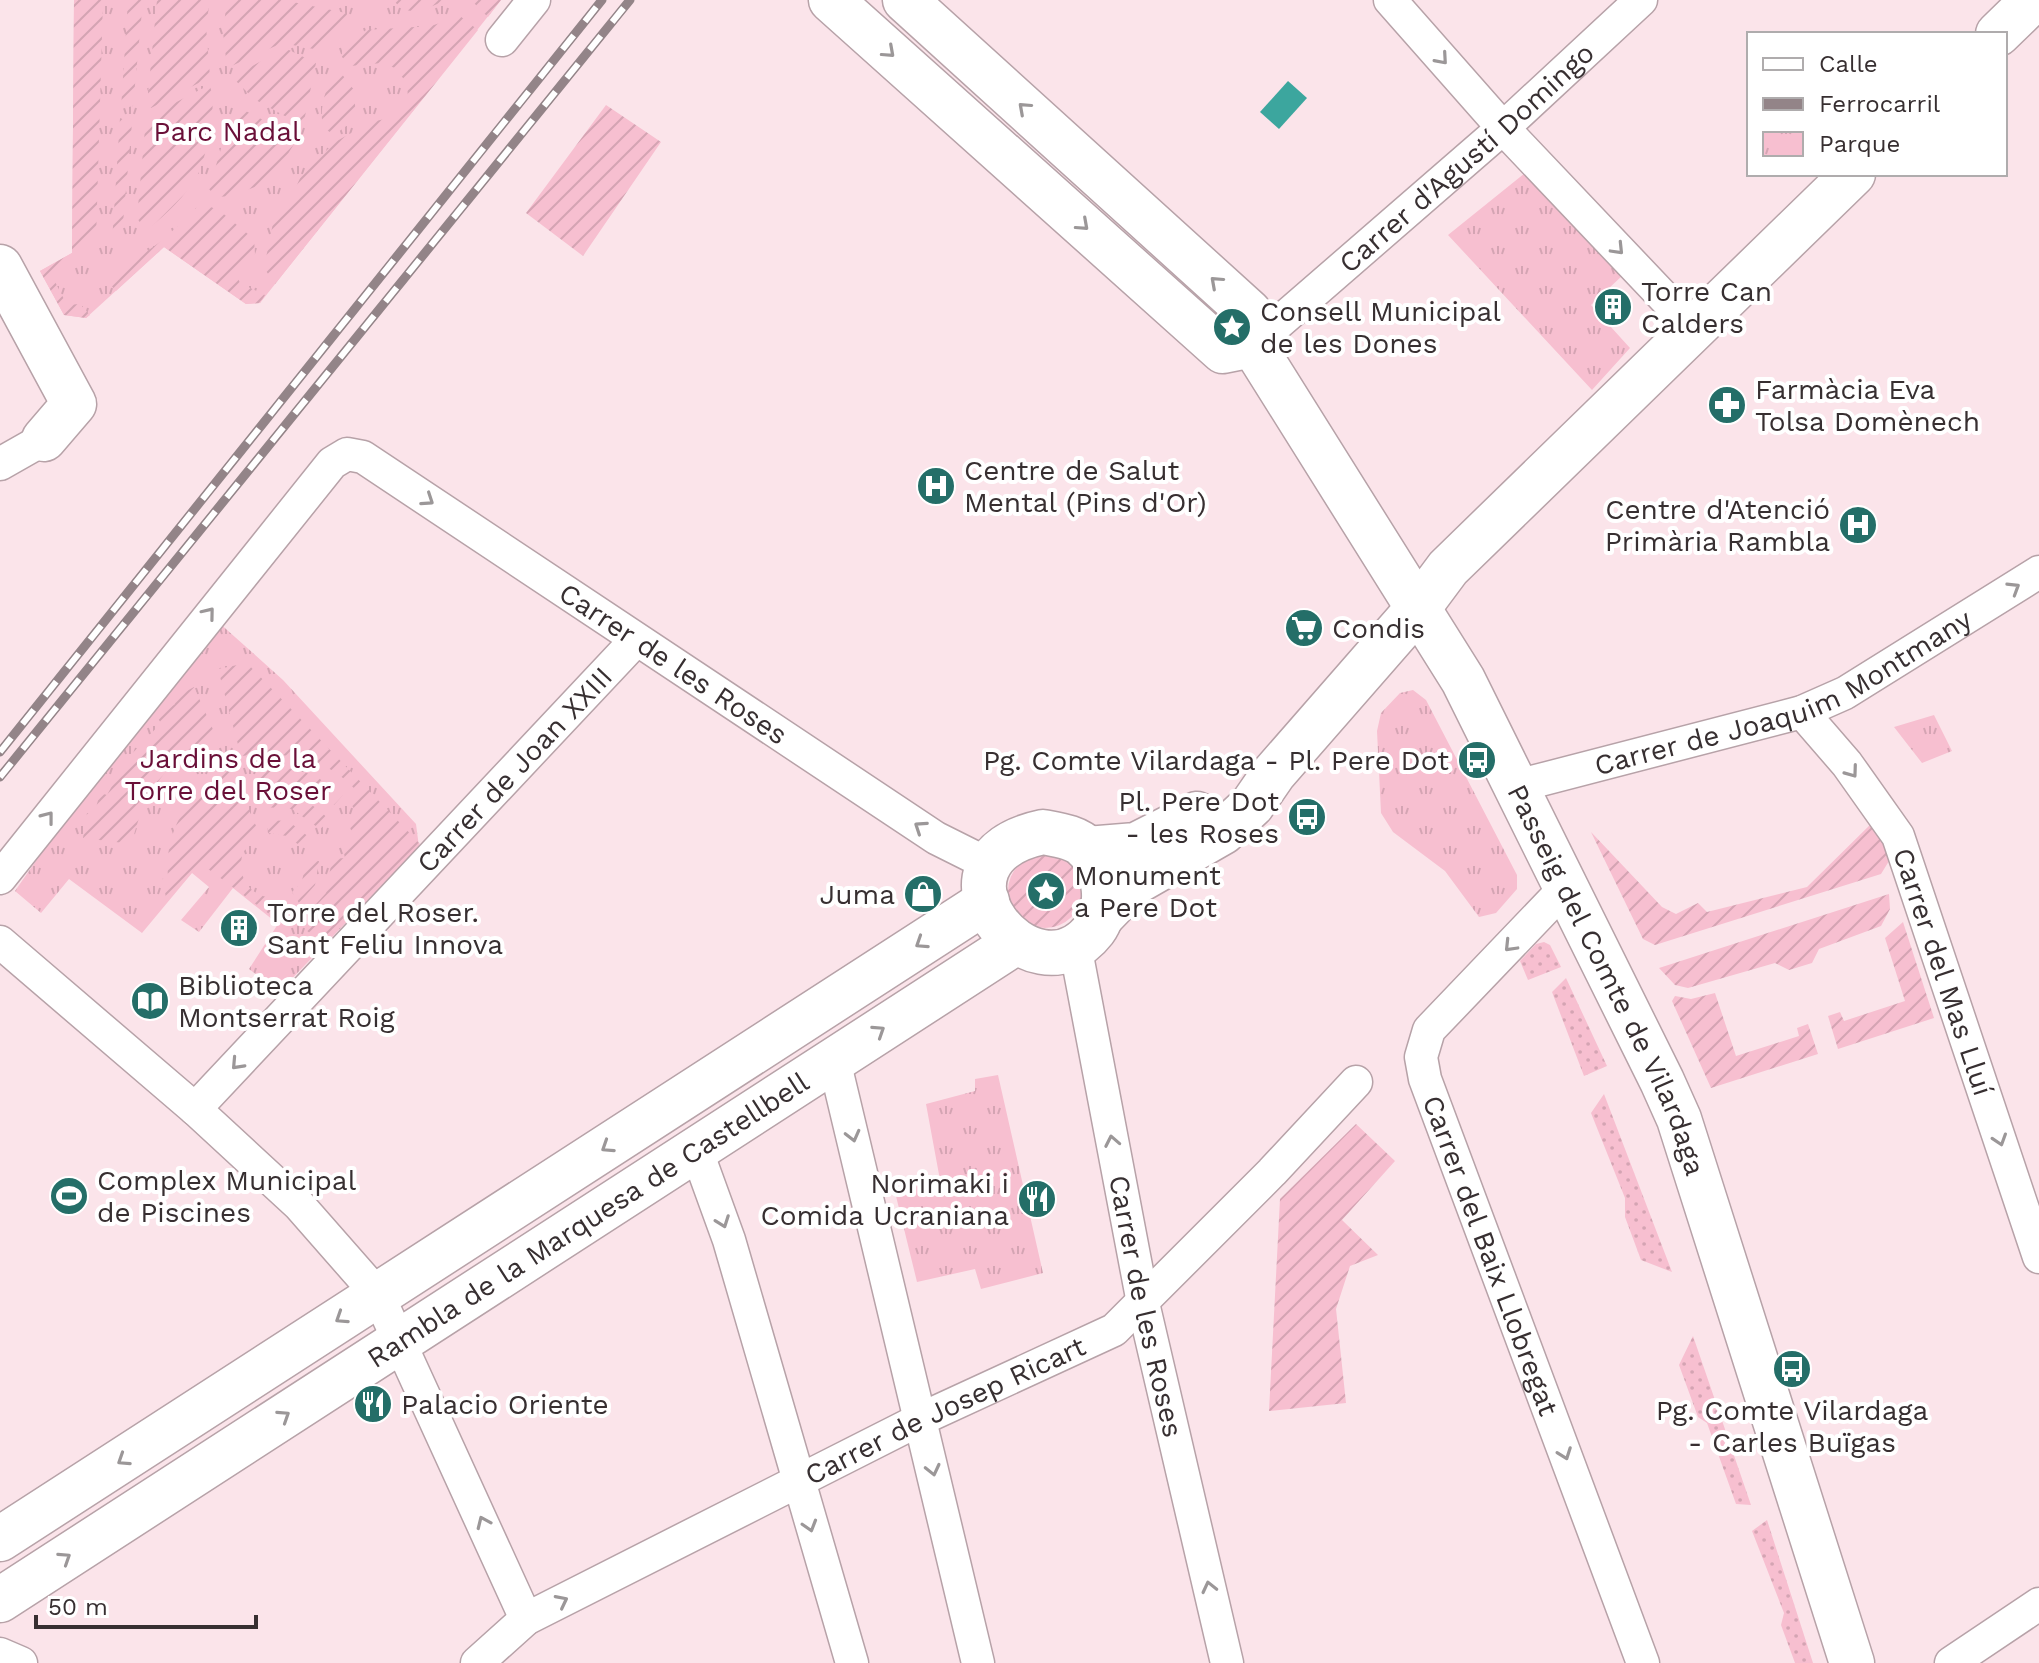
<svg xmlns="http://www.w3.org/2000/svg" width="2039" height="1663" font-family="'Work Sans',sans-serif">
  <defs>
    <pattern id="grass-dots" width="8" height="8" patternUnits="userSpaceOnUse" patternTransform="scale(2)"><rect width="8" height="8" fill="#f7bfd0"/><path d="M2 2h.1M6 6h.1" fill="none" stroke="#d4a4b3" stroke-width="1.8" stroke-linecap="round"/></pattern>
    <pattern id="park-tufts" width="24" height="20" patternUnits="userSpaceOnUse" patternTransform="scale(2)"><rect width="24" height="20" fill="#f7bfd0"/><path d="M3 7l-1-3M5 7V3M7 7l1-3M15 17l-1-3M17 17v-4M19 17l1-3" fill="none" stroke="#d4a4b3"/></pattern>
    <pattern id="garden-furrows" width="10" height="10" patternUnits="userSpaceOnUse" patternTransform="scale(2)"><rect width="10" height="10" fill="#f7bfd0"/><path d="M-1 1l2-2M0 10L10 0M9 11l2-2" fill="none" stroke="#d4a4b3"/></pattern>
  </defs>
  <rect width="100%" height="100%" fill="#fbe4ea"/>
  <path fill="url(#grass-dots)" d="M1544,942L1550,945L1561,967L1528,980L1520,961L1536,944Z
    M1566,978L1607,1066L1584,1076L1552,992Z
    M1604,1094L1672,1272L1641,1260L1625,1217V1198L1591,1113Z
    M1693,1336L1751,1505L1736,1504L1707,1423L1698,1417L1679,1365Z
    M1767,1520L1813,1663H1795L1781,1625L1784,1613L1752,1531Z"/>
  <path fill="url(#park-tufts)" d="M74,0H501L260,303L246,304L164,247L86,318L64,315L40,271L72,253Z
    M1525,173L1623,275L1591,305L1630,348L1592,390L1448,235Z
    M217,621L283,680L416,824L419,847L279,992L249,969L278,924L233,888L199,932L181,920L209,887L192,873L142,933L69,879L41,913L15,891L125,733Z
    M1413,690L1426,700L1517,875V889L1496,913L1479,917L1445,871L1393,832L1381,813L1377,731L1381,713L1400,693Z
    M1934,715L1952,751L1922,763L1894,727Z
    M998,1075L1043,1273L981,1289L975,1269L917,1282L895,1192L940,1180L926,1104L975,1091V1079Z"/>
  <path fill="url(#garden-furrows)" d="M74,0H103L96,240L72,263L51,274L67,305L80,304L90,315L86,318L64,315L40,271L72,253Z
    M128,0H143L133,106L121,109Z
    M157,0H210L206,26L210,77L151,108L147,104Z
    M227,0H283L346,13L350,19L319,50L282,43L227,68L223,32Z
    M394,0H445C430,8 405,20 394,0Z
    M471,0H501L488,17Z
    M460,16L478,30L275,284L264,268L274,218L288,205L301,176L335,142L371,122L394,117L408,99L407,83L395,68L382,63L350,66L342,57V48L366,30L431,26Z
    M289,50L316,63L303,126L254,99L232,77L278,52Z
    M341,73L354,90L356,119L334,135L324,128C318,113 325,88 334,75Z
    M209,85C219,100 206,160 197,176C186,195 166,215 149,228L143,227L137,218L146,118Z
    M606,105L661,142L583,256L526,213Z
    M238,107L290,134L294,144L272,180L232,196L216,197L209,189L231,115Z
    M120,118L132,123L122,234L112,242Z
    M204,204L220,211L254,239L255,254L237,276L240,283L265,295L260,303L246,304L164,247L116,291L110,284V277L163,240L197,207Z
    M247,663L420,844L323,944L306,930L314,925L307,914L326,893L332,859L345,858L342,845L355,840L349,825L360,818L351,804L361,796C330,757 287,751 241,756L218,669Z
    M194,687L215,734C169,757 142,794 132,844L83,838L87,813L94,815L100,793L107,795L127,759L161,723L157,717L175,704L172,699Z
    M284,767L314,775L343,795L334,805L300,784L260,781L258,768Z
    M231,769L260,835L243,852C236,876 249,897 274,898L275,909L281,908L285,916L277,910L272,916L200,863L167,902L162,879L168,877C164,830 189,790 231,769Z
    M262,794C289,791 312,800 330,821L320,829L292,809L264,807Z
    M1876,819L1889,861L1881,874L1655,945L1643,939L1591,832L1662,907L1676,914L1698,903L1707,912L1807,887Z
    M266,820L288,821L309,837L299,845L287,836L268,833Z
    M1008 891a37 37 0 1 1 74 0a37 37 0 1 1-74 0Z
    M319,861L315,885L299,903L292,892L302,881L306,862Z
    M1889,894L1890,909L1881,926L1819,949L1812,963L1789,970L1775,963L1688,988L1675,985L1659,968Z
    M1903,922L1934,1018L1838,1049L1828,1016L1840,1012L1844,1021L1905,1001L1885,938Z
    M1715,993L1736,1056L1799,1036L1797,1028L1808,1024L1818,1054L1711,1088L1672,1001L1675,996L1691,999Z
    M1356,1124L1395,1161L1342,1220L1378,1255L1350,1266L1336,1309L1346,1403L1269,1411L1280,1199Z"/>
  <path fill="#3ca69e" d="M1288,81L1307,98L1279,129L1260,112Z"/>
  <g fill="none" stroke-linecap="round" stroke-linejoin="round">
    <defs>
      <g id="street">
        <path d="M1390,0L1503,128L1694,329"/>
        <path d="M502,40L534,0"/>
        <path id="s1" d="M1253,345L1503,128L1641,0"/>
        <path d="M0,464L44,439"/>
        <path id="s2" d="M1802,712L1847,764L1898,836L2039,1257"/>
        <path id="s3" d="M1513,787L1802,712L1845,693L2039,572"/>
        <path id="s4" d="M0,878L332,463L347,454L363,457L936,838L988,864"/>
        <path id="s5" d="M1564,889L1429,1030L1421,1057L1425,1079L1643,1663"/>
        <path d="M0,942L195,1109L299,1205L378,1295L526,1619"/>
        <path id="s6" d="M1075,945L1143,1303L1227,1663"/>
        <path d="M834,1060L978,1663"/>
        <path id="s7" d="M195,1109L636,640"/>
        <path d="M696,1149L729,1240L852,1663"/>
        <path d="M0,1654L21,1663"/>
        <path id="s8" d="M477,1663L526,1619L921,1419L1114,1330L1272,1172L1356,1082"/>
        <path d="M1951,1663L2039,1604"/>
      </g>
      <g id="secondary">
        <path d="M831,0L1223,351L1253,345"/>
        <path id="s9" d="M905,0L1249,312L1253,345L1463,680L1662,1081L1679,1119L1852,1663"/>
        <path d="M1998,34L2033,0"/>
        <path d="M0,267L74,404L44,439"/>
        <path d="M1043,832C1059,835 1076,837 1088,849C1106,870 1110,908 1094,930C1033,1009 911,860 1043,832Z"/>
        <path d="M1087,849L1136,845L1197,814"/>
        <path d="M1102,916L1134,883L1223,832L1252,805L1274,773L1419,607L1448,568L1853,174"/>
        <path d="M0,1539L987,901"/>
        <path id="s10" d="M0,1600L1015,943"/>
      </g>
    </defs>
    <use href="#street" stroke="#b7a2a8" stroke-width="35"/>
    <use href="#secondary" stroke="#b7a2a8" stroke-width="47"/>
    <use href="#street" stroke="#fff" stroke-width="32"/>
    <use href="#secondary" stroke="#fff" stroke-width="44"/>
    <defs>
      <path id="rail" d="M0,752L602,0
        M0,777L630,0"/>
    </defs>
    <use href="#rail" stroke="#938488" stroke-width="9"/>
    <use href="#rail" stroke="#fff" stroke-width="6" stroke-dasharray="18" stroke-linecap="butt"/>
  </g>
  <defs><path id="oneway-chevron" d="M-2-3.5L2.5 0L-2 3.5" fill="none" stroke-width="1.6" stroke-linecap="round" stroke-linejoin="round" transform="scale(2)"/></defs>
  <g stroke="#9b9798">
    <use href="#oneway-chevron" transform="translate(889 52) rotate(42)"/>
    <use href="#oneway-chevron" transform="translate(1442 59) rotate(49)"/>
    <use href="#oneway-chevron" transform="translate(1024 108) rotate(-138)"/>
    <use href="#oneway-chevron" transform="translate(1083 225) rotate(42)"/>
    <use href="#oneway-chevron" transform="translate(1618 249) rotate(46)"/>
    <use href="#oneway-chevron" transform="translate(1216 282) rotate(-138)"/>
    <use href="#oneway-chevron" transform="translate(428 500) rotate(34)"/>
    <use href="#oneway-chevron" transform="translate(2014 588) rotate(-32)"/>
    <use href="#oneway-chevron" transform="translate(209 613) rotate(-51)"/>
    <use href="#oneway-chevron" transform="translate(1852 772) rotate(54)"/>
    <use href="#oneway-chevron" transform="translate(48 817) rotate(-52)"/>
    <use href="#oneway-chevron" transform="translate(920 827) rotate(-146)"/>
    <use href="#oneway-chevron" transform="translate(921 943) rotate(147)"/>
    <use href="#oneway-chevron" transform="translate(1510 946) rotate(134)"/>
    <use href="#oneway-chevron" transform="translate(879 1031) rotate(-33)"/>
    <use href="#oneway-chevron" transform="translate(237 1064) rotate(133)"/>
    <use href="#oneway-chevron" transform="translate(853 1136) rotate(76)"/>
    <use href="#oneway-chevron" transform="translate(2000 1140) rotate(72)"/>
    <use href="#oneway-chevron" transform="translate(1112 1141) rotate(-101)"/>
    <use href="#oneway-chevron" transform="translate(607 1147) rotate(147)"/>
    <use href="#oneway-chevron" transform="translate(723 1222) rotate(70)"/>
    <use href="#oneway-chevron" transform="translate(341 1318) rotate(147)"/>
    <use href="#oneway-chevron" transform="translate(284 1416) rotate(-33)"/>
    <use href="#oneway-chevron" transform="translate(1565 1454) rotate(70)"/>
    <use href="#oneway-chevron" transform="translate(123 1460) rotate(147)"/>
    <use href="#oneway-chevron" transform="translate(933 1470) rotate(77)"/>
    <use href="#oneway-chevron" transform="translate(483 1522) rotate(-114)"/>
    <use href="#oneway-chevron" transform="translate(810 1526) rotate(73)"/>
    <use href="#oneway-chevron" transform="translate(65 1558) rotate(-33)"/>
    <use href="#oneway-chevron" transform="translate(1209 1587) rotate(-103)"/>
    <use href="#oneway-chevron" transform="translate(562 1601) rotate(-27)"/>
  </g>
  <defs>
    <symbol id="building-disc" viewBox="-11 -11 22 22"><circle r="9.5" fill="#246e68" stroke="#fff"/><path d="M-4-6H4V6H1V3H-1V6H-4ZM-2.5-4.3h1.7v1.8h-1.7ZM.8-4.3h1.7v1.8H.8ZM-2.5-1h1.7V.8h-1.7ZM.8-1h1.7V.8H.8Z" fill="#fff"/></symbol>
    <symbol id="sight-disc" viewBox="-11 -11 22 22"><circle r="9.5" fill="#246e68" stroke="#fff"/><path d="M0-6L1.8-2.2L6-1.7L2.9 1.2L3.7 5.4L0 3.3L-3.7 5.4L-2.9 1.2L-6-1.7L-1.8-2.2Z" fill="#fff"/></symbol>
    <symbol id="pharmacy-disc" viewBox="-11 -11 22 22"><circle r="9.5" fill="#246e68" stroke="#fff"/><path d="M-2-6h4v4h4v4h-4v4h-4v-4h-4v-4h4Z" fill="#fff"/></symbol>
    <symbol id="hospital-disc" viewBox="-11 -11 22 22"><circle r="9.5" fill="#246e68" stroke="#fff"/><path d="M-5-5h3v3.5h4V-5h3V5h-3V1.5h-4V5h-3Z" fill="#fff"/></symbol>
    <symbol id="supermarket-disc" viewBox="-11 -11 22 22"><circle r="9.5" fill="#246e68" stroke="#fff"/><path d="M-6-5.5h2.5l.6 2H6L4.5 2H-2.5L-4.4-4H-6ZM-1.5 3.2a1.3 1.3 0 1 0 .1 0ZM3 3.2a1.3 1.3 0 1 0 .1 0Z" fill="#fff"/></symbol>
    <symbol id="bus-disc" viewBox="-11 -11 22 22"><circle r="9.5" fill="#246e68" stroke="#fff"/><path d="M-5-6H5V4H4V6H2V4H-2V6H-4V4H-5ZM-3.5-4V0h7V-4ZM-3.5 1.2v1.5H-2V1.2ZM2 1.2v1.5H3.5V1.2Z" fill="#fff"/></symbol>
    <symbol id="shop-disc" viewBox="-11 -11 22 22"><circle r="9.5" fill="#246e68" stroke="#fff"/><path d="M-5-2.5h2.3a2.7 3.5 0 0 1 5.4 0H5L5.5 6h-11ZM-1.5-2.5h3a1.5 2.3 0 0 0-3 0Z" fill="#fff"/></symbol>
    <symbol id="library-disc" viewBox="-11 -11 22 22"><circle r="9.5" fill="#246e68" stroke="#fff"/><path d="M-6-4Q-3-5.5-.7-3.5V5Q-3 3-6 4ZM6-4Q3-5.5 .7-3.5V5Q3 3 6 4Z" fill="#fff"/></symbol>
    <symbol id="stadium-disc" viewBox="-11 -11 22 22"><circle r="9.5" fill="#246e68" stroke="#fff"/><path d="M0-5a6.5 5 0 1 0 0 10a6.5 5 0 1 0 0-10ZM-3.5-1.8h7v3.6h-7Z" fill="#fff"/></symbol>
    <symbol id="restaurant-disc" viewBox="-11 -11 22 22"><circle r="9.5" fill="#246e68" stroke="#fff"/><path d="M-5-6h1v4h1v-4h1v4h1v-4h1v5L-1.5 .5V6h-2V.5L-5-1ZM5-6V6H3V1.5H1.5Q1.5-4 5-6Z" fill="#fff"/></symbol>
  </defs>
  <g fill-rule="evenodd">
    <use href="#building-disc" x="1591" y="285" width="44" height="44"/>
    <use href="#sight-disc" x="1210" y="305" width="44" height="44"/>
    <use href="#pharmacy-disc" x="1705" y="383" width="44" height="44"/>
    <use href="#hospital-disc" x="914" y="464" width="44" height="44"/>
    <use href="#hospital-disc" x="1836" y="503" width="44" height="44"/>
    <use href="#supermarket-disc" x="1282" y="606" width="44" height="44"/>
    <use href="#bus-disc" x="1455" y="738" width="44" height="44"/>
    <use href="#bus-disc" x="1285" y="795" width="44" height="44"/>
    <use href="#sight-disc" x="1024" y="869" width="44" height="44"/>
    <use href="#shop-disc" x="901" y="872" width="44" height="44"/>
    <use href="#building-disc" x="217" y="906" width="44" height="44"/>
    <use href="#library-disc" x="128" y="979" width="44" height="44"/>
    <use href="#stadium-disc" x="47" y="1174" width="44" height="44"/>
    <use href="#restaurant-disc" x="1015" y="1177" width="44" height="44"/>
    <use href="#bus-disc" x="1770" y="1347" width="44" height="44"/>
    <use href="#restaurant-disc" x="351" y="1382" width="44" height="44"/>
  </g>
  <g text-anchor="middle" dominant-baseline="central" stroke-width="8" stroke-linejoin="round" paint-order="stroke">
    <g font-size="28" fill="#6a0f38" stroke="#fff">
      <text x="227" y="131">Parc Nadal</text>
      <text x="228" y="758">Jardins de la<tspan x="228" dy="32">Torre del Roser</tspan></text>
    </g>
    <g font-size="28" fill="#372f31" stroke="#fff">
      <text stroke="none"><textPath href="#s1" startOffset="284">Carrer d'Agustí Domingo</textPath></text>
      <text stroke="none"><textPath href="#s4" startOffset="938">Carrer de les Roses</textPath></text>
      <text stroke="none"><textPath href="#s3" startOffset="288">Carrer de Joaquim Montmany</textPath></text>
      <text stroke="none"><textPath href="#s7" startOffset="466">Carrer de Joan XXIII</textPath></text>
      <text stroke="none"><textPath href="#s2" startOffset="300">Carrer del Mas Lluí</textPath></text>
      <text stroke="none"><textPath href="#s9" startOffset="1226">Passeig del Comte de Vilardaga</textPath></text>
      <text stroke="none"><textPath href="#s10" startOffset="700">Rambla de la Marquesa de Castellbell</textPath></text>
      <text stroke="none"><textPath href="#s5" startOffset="434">Carrer del Baix Llobregat</textPath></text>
      <text stroke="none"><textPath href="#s6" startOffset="368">Carrer de les Roses</textPath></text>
      <text stroke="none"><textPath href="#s8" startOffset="534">Carrer de Josep Ricart</textPath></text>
    </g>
    <g font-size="28" fill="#372f31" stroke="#fff" text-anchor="start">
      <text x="1641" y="291">Torre Can<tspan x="1641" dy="32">Calders</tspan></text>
      <text x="1260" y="311">Consell Municipal<tspan x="1260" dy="32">de les Dones</tspan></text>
      <text x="1755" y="389">Farmàcia Eva<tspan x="1755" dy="32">Tolsa Domènech</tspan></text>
      <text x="964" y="470">Centre de Salut<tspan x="964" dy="32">Mental (Pins d'Or)</tspan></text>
      <text x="1830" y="509" text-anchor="end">Centre d'Atenció<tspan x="1830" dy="32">Primària Rambla</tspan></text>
      <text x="1332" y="628">Condis</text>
      <text x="1449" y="760" text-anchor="end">Pg. Comte Vilardaga - Pl. Pere Dot</text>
      <text x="1279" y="801" text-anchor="end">Pl. Pere Dot<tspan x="1279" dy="32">- les Roses</tspan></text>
      <text x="1074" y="875">Monument<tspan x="1074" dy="32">a Pere Dot</tspan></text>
      <text x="895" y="894" text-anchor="end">Juma</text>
      <text x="267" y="912">Torre del Roser.<tspan x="267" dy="32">Sant Feliu Innova</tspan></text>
      <text x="178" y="985">Biblioteca<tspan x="178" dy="32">Montserrat Roig</tspan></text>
      <text x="97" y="1180">Complex Municipal<tspan x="97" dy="32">de Piscines</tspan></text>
      <text x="1009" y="1183" text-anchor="end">Norimaki i<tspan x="1009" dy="32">Comida Ucraniana</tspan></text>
      <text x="401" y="1404">Palacio Oriente</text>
      <text x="1792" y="1410" text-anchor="middle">Pg. Comte Vilardaga<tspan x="1792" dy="32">- Carles Buïgas</tspan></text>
    </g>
  </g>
  <rect x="1747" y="32" width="260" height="144" fill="#ffffff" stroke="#afacad" stroke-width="2"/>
  <rect x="1763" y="58" width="40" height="12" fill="#ffffff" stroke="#afacad" stroke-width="2"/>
  <text x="1819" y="72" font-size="24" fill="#372f31">Calle</text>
  <rect x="1763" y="98" width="40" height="12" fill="#938488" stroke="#afacad" stroke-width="2"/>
  <text x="1819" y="112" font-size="24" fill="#372f31">Ferrocarril</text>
  <rect x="1763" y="132" width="40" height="24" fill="url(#park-tufts)" stroke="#afacad" stroke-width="2"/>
  <text x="1819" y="152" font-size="24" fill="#372f31">Parque</text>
  <path d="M36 1615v12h220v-12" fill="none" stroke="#372f31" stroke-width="4"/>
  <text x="48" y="1615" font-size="24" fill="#372f31" stroke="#ffffff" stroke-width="6" paint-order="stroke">50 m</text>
</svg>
